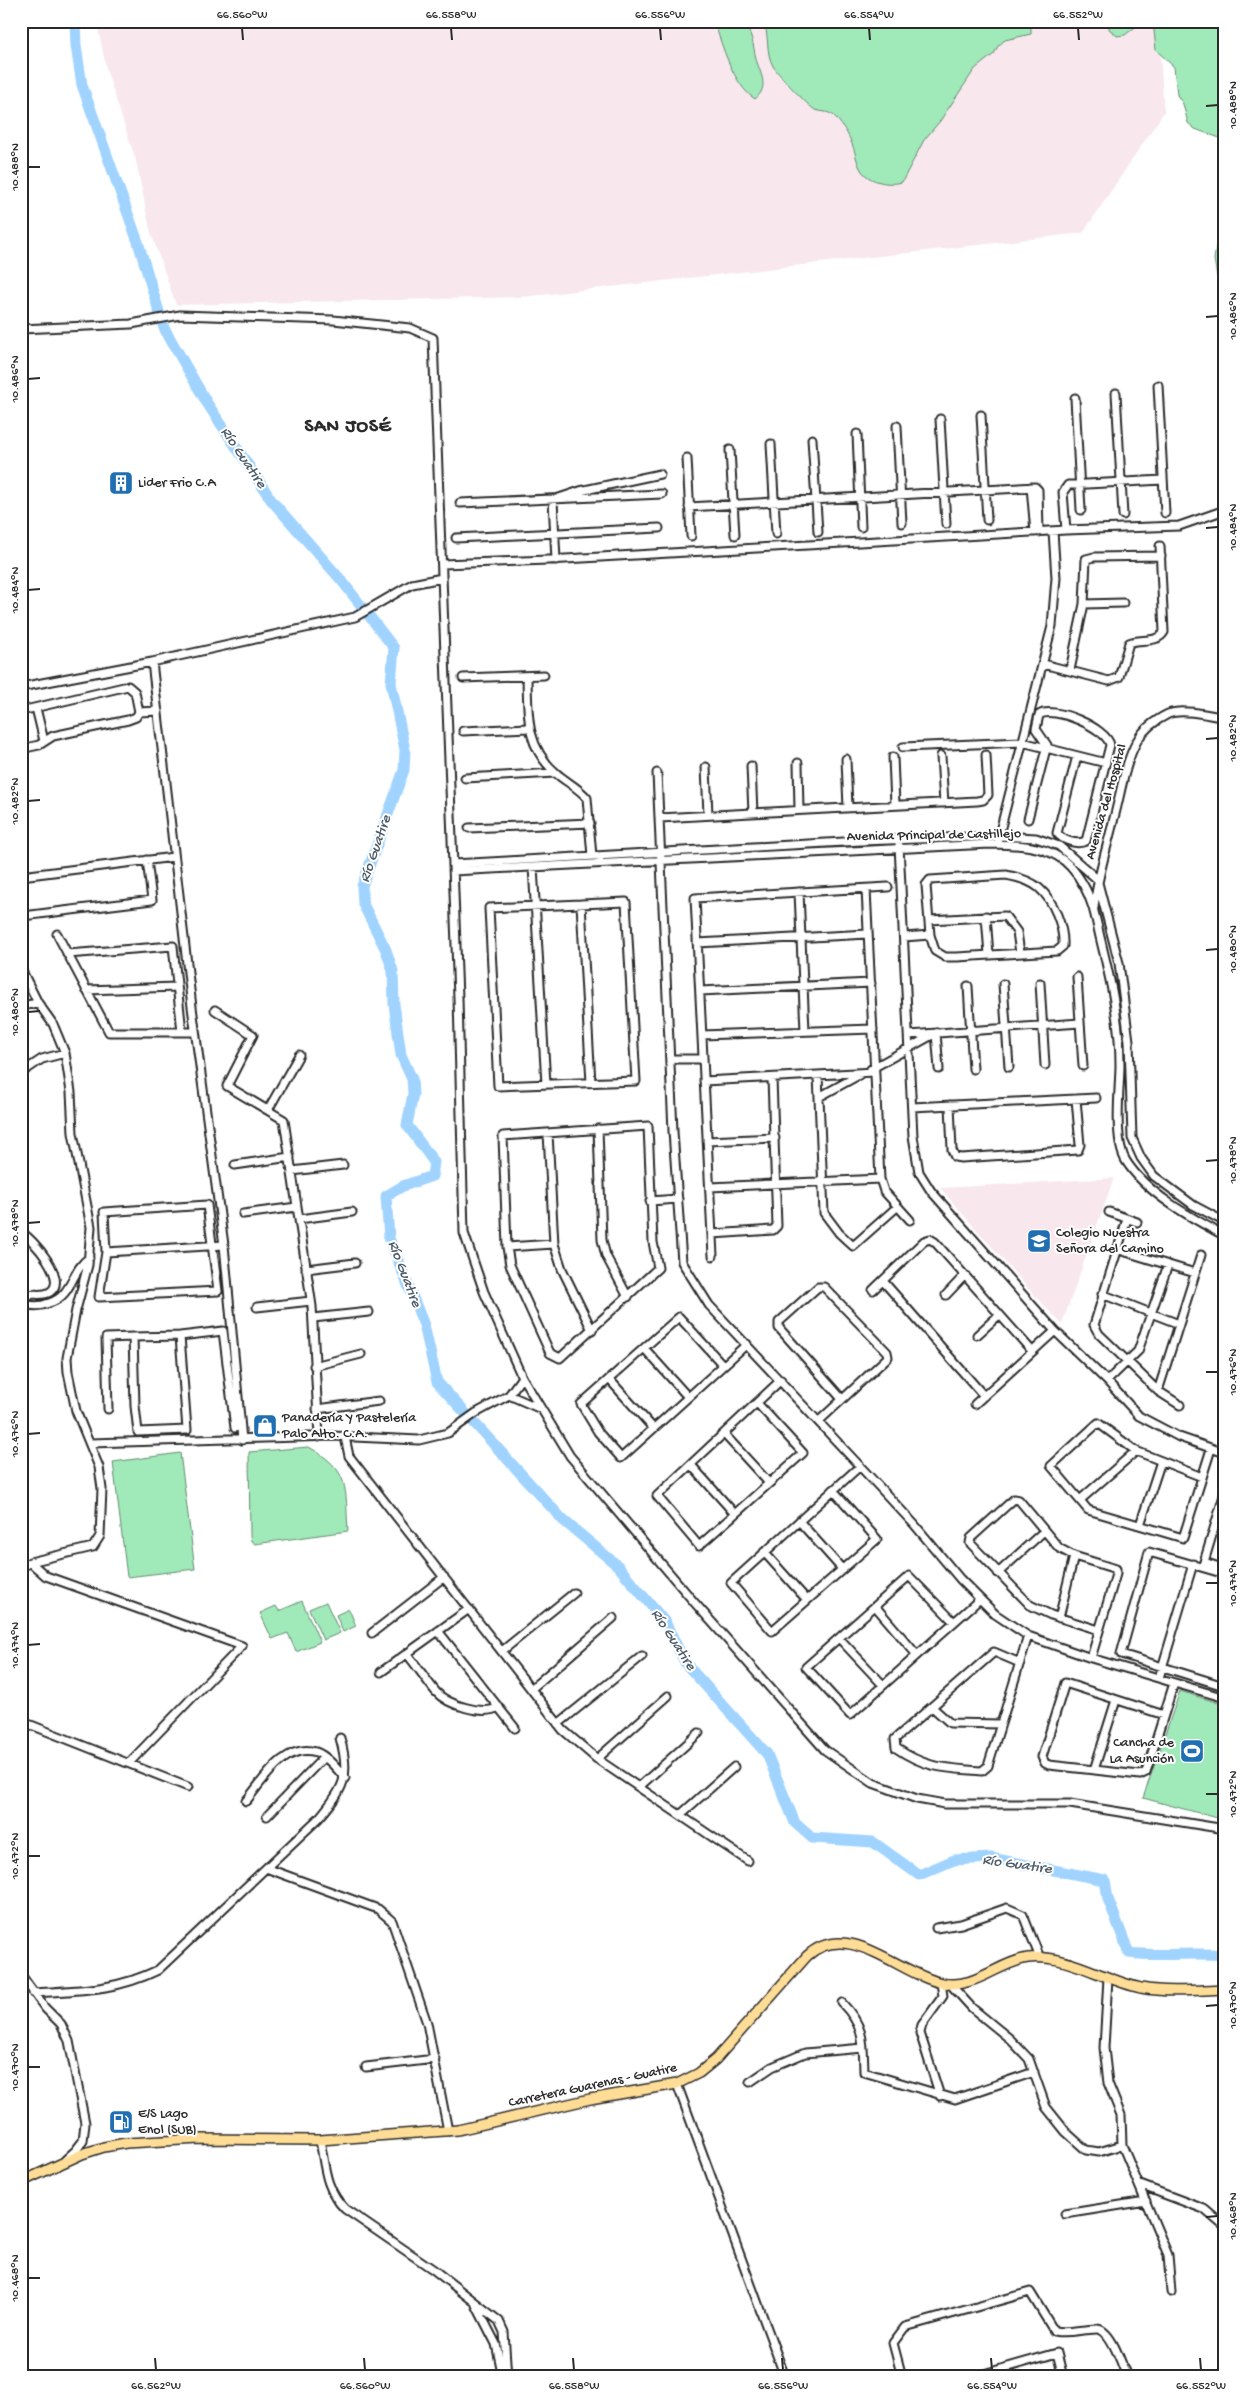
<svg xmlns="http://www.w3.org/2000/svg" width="1246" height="2398" font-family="'Gochi Hand',sans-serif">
  <rect width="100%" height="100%" fill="#fff"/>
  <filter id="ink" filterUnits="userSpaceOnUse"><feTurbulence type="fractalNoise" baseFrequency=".02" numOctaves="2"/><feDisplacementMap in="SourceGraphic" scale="10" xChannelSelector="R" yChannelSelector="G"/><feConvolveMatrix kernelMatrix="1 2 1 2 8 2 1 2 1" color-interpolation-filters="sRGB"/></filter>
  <g filter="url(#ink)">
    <path fill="#f8e8ee" d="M100,21H1158L1164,112L1083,233L523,297L176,305L150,230L136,161L107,72L98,28Z
      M1114,1178L1062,1324L1033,1294L940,1188Z"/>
    <path fill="#a0e9b8" stroke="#668a72" d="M714,21H743C752,33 753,44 756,59C760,73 770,87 755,99C733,85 722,45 714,21Z
      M763,21H1026L1031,26V34L1005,40L998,46L994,54L975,69L940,121L924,140L902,182C892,185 877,183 868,177C856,169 857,155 852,144C849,135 840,121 833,115C827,111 821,112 815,110C809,107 776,72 773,66C765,52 770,35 763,21Z
      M1109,21H1143L1125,35L1117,36L1109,29Z
      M1153,21H1225V140L1195,129L1188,123L1183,104L1177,95L1174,67L1156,50Z
      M1225,192V286L1217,277L1214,259Z
      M309,1447C351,1471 345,1487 348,1531L255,1544L251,1541L250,1535L249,1452Z
      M180,1453L195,1569L127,1577L113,1462Z
      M302,1601L320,1642L296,1652L288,1633L272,1639L260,1613L276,1606L279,1611Z
      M326,1602L340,1633L323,1640L309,1609Z
      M349,1609L356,1626L343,1632L336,1615Z
      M1180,1691L1225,1705V1820L1143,1798Z"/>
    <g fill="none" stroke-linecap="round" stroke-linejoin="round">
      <path stroke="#a0d3fe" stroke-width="11" d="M75,21L76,46L82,85L138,242L164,328L207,403L272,501L342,581L394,648L391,683L405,750L404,770L362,886L363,904L386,950L393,971L394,1004L401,1055L412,1079L413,1094L407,1125L434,1162L432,1176L403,1186L386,1196L389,1238L424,1325L437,1382L563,1520L618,1566L665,1622L686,1664L767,1754L795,1823L812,1838L873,1842L919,1875L954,1860L991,1858L1105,1880L1108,1899L1129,1953C1161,1957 1193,1952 1225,1955"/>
      <defs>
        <path id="minor" d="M21,329L131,324L180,315L333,320L410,328L433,338L458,998L464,1233L484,1292L522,1377L570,1456L694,1602L825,1750L873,1783L917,1799L945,1804H1070L1225,1829
          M1158,385L1165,513
          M1116,393L1123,515
          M1075,398L1081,510
          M981,415L987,520
          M940,419L946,524
          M897,426L902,523
          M857,434L861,527
          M812,439L818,532
          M771,444L776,534
          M730,450L735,535
          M687,458L691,536
          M1031,487L1035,532
          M460,503L662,494
          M689,507L1035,487L1038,490L1039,532
          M1066,530L1063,492L1068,485L1163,480
          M456,538L659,528
          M556,560L553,500L580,491L660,474
          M442,564L548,560L1066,530L1179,526L1225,510
          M1084,604L1123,603
          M152,662L192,1007L224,1245L242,1440
          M1043,664L1109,681L1119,677L1129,643C1140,638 1157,644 1164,632L1160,546
          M1070,670L1084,604L1086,559L1094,557L1161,556
          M527,676C528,714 525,746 556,773C566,782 578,787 587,798L592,856
          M463,678L544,675
          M21,687L152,662L355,617L412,584L442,578
          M36,708L44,741
          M21,711L128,686L135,692L139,712L136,717L128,720L53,736L39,745L21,749
          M139,712L158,711
          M463,731L528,728
          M903,747L1022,742L1106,763
          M941,756L944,803
          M893,757L895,805
          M846,759L848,808
          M798,763L799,810
          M751,766L753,813
          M706,767L708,815
          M657,773L673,1131L682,1262L709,1305L914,1524L960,1579L995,1614L1028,1636L1091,1658L1225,1698
          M465,778L555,773
          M660,818L977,801L983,800L988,795L986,755
          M1028,819L1047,745L1036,729L1039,715C1053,705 1107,728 1110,745L1086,841C1077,845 1063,841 1057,833L1077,756
          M469,828L590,823
          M998,839L1052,626L1056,578L1053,531
          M899,845L913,1136L919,1172L931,1191L1055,1331L1107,1381L1139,1416L1179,1437L1225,1453
          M453,864L861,841L999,836L1036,838L1059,846L1097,879L1119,963L1129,1041L1132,1138L1141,1158L1154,1176L1193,1205L1225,1222
          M533,867L546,1084
          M453,871L990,844C1012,845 1037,844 1057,856C1068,862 1078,875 1084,886C1093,902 1096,920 1100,937C1110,978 1120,1021 1120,1064C1120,1089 1113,1140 1126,1161C1147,1194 1192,1218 1225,1236
          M1006,875C1017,877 1030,880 1039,888C1054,901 1064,927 1063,946L1057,951L957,957H945L935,951L930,935L926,885L930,880Z
          M21,876L174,857
          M866,889L880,1179L884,1191L910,1220
          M799,892L805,1031
          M626,902L636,1081L498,1086L489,908Z
          M581,904L591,1083
          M1094,908C1097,877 1107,848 1114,818C1121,793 1124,765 1137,741C1143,730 1156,720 1168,714C1182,708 1210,715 1225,718
          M23,916L152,900L147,860
          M986,916L989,955
          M929,920L1005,916L1017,932L1020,953
          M57,934L109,1032H195
          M904,937L930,935
          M697,943L868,934
          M67,954L173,946L182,1032
          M21,969L38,1003L53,1024L65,1053L71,1092L73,1133L91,1227L88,1265L76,1310L67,1358L68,1372L76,1411L99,1467L102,1489L100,1536L93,1547L30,1562L21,1568
          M1077,977L1083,1066
          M1040,983L1045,1065
          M1003,984L1009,1067
          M968,986L973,1069
          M86,990L177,987
          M700,991L871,983
          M21,1006L38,1003
          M215,1010L253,1035L227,1086L284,1120L312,1306L319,1437
          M702,1035L873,1029
          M909,1035L1080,1023
          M670,1059H703
          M871,1069L936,1033L939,1069
          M21,1073L42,1059L65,1053
          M818,1075L824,1213L839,1233L853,1246L897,1207
          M704,1081L874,1072
          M819,1097L859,1075
          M950,1105L952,1150L955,1157L961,1158L1078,1150L1080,1145L1076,1099
          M912,1107L1096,1098
          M268,1110L299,1055
          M648,1126L653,1242L658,1268L560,1358L550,1353L510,1265L507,1247L503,1136Z
          M598,1129L602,1240L606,1256L628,1297
          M548,1133L554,1244L562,1269L592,1330
          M707,1141L775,1138
          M235,1165L290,1157
          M292,1171L343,1165
          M710,1187L880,1179
          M650,1201L678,1199
          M207,1205L218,1291L99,1297L106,1252L104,1212Z
          M1109,1212L1137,1222
          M243,1214L297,1207
          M299,1219L352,1212
          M1127,1219L1094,1325L1099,1334L1158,1391L1180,1405
          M21,1232C33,1239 69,1280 50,1292C42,1297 32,1292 24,1296L22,1299L26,1304C34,1307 42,1306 49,1303C73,1296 71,1270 89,1258
          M712,1234L773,1230L777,1226L772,1078
          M507,1247L554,1244
          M1116,1249L1195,1273
          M106,1252L224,1245
          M713,1256L695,898L888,887
          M306,1269L355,1263
          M883,1281L984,1396
          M873,1290L924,1241L930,1239L935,1242L1032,1351
          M1102,1294L1179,1324
          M946,1295L964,1276
          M257,1307L311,1301
          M313,1318L369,1312
          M977,1335L999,1315
          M133,1337L180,1336
          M644,1348L688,1397
          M723,1365L679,1317L581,1404L598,1432L621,1458L747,1344
          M314,1366L361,1354
          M609,1379L653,1428
          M1107,1381L1138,1351L1168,1265
          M1158,1391L1201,1255
          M509,1395L541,1409
          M757,1403L803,1453L699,1546L657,1496L781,1380
          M975,1404L1055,1331
          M108,1409L106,1338L133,1337L135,1406L138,1432L187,1430L180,1336L223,1331L235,1428
          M317,1409L379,1401
          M819,1421L888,1357L887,1352L824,1287H818L779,1322V1328L842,1399
          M724,1434L769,1483
          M345,1437L349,1456L563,1730L597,1759L748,1861
          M90,1443L333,1436L419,1440L448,1433L476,1413L509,1395L522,1377
          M691,1465L735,1514
          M1202,1477L1136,1451L1098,1423L1051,1466L1088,1510L1183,1538L1211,1449
          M833,1490L877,1539L772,1631L731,1583L860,1466
          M1225,1492L1204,1562L1225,1569
          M1080,1500L1136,1451
          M799,1521L842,1569
          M1140,1525L1161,1461
          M764,1552L807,1600
          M30,1562L46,1576L242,1646L129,1763
          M998,1573L1044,1531
          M1225,1574L1149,1552L1121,1654L1224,1686L1225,1684
          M875,1606L917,1655
          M1059,1618L1074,1556
          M954,1622L909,1576L806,1667L850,1715L980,1599
          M438,1631L515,1728
          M372,1633L444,1577
          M839,1638L883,1685
          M502,1651L574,1593
          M407,1654C417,1666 426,1680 436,1692C448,1705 483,1716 499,1707
          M1091,1658L1116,1574V1569L1074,1556L1059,1548L1019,1500L1014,1499L971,1538L970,1543L1030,1605L1051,1615L1099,1630
          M1020,1663L994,1652L895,1739L896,1748C927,1769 945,1768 982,1771L988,1766L1028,1636
          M381,1672L469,1609
          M1159,1678L1193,1564
          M531,1689L613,1618
          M932,1707L950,1723L1001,1724
          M1164,1715L1065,1683L1042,1757L1045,1763L1049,1765L1140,1775L1146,1772L1174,1683
          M21,1721L188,1787
          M558,1724L642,1656
          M597,1759L668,1696
          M1094,1770L1116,1700
          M639,1787L699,1733
          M246,1801C262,1782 285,1742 316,1752C327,1756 337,1769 345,1778
          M680,1815L734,1767
          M267,1816L324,1757
          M266,1868L378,1909L392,1921L427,2023L448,2131
          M936,1928L961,1924L1007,1908L1023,1915L1040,1958
          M21,1975L45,2008L61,2024L69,2041L85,2123L83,2141L76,2150L65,2160
          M1108,1978L1104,2048L1108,2083L1121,2115L1122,2145L1168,2255L1171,2292
          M951,1985L972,2008L1010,2039L1029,2059L1046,2107L1066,2132L1086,2150L1099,2152L1122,2145
          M33,1993C80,1990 115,1991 158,1970L319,1818C344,1789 351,1776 340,1738
          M842,2003C865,2027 863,2041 864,2072L955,2099L1034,2072
          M366,2067L435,2059
          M750,2082L772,2067L805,2053L863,2048
          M677,2084L785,2377
          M940,2096L920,2033L922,2025L943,1996L941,1983
          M320,2140C325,2167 325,2189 345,2209L434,2270L499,2321L504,2332L507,2377
          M1140,2185L1204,2209L1225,2227
          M1065,2214L1146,2201
          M476,2305L496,2344L503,2377
          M902,2377L893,2343L905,2327L1030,2292L1054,2331C1069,2334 1081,2329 1097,2329C1111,2329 1122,2365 1127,2377
          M973,2377L1057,2353L1063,2377"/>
        <path id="major" d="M21,2182L82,2154L104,2147L126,2143L200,2139L320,2140L458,2130L590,2099L677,2084L699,2073L716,2059L807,1956C848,1918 899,1974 942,1983C974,1990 999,1962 1028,1958C1068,1954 1103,1980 1141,1988C1168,1993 1198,1990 1225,1989"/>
      </defs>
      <use href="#minor" stroke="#2b2b2b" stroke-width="11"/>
      <use href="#major" stroke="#2b2b2b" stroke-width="12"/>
      <use href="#minor" stroke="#fff" stroke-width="7"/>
      <use href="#major" stroke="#ffdd96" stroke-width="9"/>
    </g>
  </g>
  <path fill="none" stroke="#2b2b2b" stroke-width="2" d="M242,28L243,40M451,28L452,40M660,28L661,40M869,28L870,40M1078,28L1079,40M1206,106L1218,105M28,167H40M1206,317L1218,316M28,379L40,378M1206,528L1218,527M28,590L40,589M1206,739L1218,738M28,801L40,800M1206,950L1218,949M28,1012L40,1011M1206,1161L1218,1160M28,1223L40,1222M1206,1372H1218M28,1434L40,1433M1206,1583H1218M28,1645L40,1644M1206,1794H1218M28,1856H40M1206,2006L1218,2005M28,2067H40M1206,2217L1218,2216M28,2278H40M155,2358L156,2370M364,2358L365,2370M573,2358L574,2370M782,2358L783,2370M991,2358L992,2370M1200,2358L1201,2370"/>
  <defs>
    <symbol id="building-square" viewBox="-11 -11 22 22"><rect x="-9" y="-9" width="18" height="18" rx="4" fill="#1f6fb2" stroke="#fff"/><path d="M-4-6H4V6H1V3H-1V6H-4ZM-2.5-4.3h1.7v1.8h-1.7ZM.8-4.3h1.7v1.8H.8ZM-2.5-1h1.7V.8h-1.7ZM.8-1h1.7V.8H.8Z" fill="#fff"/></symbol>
    <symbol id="school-square" viewBox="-11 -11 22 22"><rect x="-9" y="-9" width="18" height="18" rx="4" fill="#1f6fb2" stroke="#fff"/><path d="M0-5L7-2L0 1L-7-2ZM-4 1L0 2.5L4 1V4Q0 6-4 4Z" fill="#fff"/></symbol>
    <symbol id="shop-square" viewBox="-11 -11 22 22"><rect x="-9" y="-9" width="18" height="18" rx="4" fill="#1f6fb2" stroke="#fff"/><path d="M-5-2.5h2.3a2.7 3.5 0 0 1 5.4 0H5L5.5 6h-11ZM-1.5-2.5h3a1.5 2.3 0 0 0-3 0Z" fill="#fff"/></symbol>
    <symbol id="stadium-square" viewBox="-11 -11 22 22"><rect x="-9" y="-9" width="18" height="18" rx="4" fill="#1f6fb2" stroke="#fff"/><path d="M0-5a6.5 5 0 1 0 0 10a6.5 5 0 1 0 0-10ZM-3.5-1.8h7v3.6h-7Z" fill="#fff"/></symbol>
    <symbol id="fuel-square" viewBox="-11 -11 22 22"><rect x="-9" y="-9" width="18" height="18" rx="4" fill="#1f6fb2" stroke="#fff"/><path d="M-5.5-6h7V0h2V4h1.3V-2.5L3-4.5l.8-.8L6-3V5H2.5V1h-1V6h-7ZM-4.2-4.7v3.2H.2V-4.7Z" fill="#fff"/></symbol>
  </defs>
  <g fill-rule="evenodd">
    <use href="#building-square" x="107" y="469" width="28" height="28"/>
    <use href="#school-square" x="1025" y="1227" width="28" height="28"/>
    <use href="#shop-square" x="251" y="1412" width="28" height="28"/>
    <use href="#stadium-square" x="1178" y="1737" width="28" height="28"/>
    <use href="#fuel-square" x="107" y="2108" width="28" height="28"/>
  </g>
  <g text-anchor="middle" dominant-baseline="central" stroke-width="4" stroke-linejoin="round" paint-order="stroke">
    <g font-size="14" fill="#2b2b2b" stroke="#fff" text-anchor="start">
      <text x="138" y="483">Lider Frio C.A</text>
      <text x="1056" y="1233">Colegio Nuestra<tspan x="1056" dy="16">Señora del Camino</tspan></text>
      <text x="282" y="1418">Panadería Y Pastelería<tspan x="282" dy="16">Palo Alto. C.A.</tspan></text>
      <text x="1174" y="1743" text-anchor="end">Cancha de<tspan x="1174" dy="16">La Asunción</tspan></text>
      <text x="138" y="2114">E/S Lago<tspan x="138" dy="16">Enol (SUB)</tspan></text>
    </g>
    <g font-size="14" fill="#2b2b2b" stroke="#fff">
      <text transform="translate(1107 802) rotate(-74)">Avenida del Hospital</text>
      <text transform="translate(934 836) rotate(-1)">Avenida Principal de Castillejo</text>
      <text transform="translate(593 2086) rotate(-12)">Carretera Guarenas - Guatire</text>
    </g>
    <g font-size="15" font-style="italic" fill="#4e5d6a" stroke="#fff">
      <text transform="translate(243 458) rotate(56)">Río Guatire</text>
      <text transform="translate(376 849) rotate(-71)">Río Guatire</text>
      <text transform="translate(404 1274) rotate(69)">Río Guatire</text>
      <text transform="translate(673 1640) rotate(57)">Río Guatire</text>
      <text transform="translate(1017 1865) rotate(8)">Río Guatire</text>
    </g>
    <g font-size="19" font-weight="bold" letter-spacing="1" fill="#2b2b2b" stroke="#fff">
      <text x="348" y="427">SAN JOSÉ</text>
    </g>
  </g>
  <rect width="1246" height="2398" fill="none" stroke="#fff" stroke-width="55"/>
  <rect x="28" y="28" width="1190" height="2342" fill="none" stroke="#2b2b2b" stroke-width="2"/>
  <g font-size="12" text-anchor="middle" fill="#2b2b2b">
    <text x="242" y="18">66.560°W</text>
    <text x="451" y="18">66.558°W</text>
    <text x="660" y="18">66.556°W</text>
    <text x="869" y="18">66.554°W</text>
    <text x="1078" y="18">66.552°W</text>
    <text transform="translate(1232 105) rotate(-90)" y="4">10.488°N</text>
    <text transform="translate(14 167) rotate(-90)" y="4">10.488°N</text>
    <text transform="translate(1232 316) rotate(-90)" y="4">10.486°N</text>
    <text transform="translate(14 379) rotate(-90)" y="4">10.486°N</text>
    <text transform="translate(1232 527) rotate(-90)" y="4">10.484°N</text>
    <text transform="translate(14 590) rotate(-90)" y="4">10.484°N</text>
    <text transform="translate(1232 738) rotate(-90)" y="4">10.482°N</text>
    <text transform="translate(14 801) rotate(-90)" y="4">10.482°N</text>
    <text transform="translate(1232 949) rotate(-90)" y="4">10.480°N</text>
    <text transform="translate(14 1012) rotate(-90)" y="4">10.480°N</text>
    <text transform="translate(1232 1160) rotate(-90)" y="4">10.478°N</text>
    <text transform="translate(14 1223) rotate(-90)" y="4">10.478°N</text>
    <text transform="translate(1232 1372) rotate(-90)" y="4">10.476°N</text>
    <text transform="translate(14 1434) rotate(-90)" y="4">10.476°N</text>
    <text transform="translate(1232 1583) rotate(-90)" y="4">10.474°N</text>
    <text transform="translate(14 1645) rotate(-90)" y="4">10.474°N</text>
    <text transform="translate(1232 1794) rotate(-90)" y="4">10.472°N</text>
    <text transform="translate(14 1856) rotate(-90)" y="4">10.472°N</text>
    <text transform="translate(1232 2005) rotate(-90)" y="4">10.470°N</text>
    <text transform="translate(14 2067) rotate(-90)" y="4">10.470°N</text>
    <text transform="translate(1232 2216) rotate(-90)" y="4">10.468°N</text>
    <text transform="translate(14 2278) rotate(-90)" y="4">10.468°N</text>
    <text x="156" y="2389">66.562°W</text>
    <text x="365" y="2389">66.560°W</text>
    <text x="574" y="2389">66.558°W</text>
    <text x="783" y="2389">66.556°W</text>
    <text x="992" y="2389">66.554°W</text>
    <text x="1201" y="2389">66.552°W</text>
  </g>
</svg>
